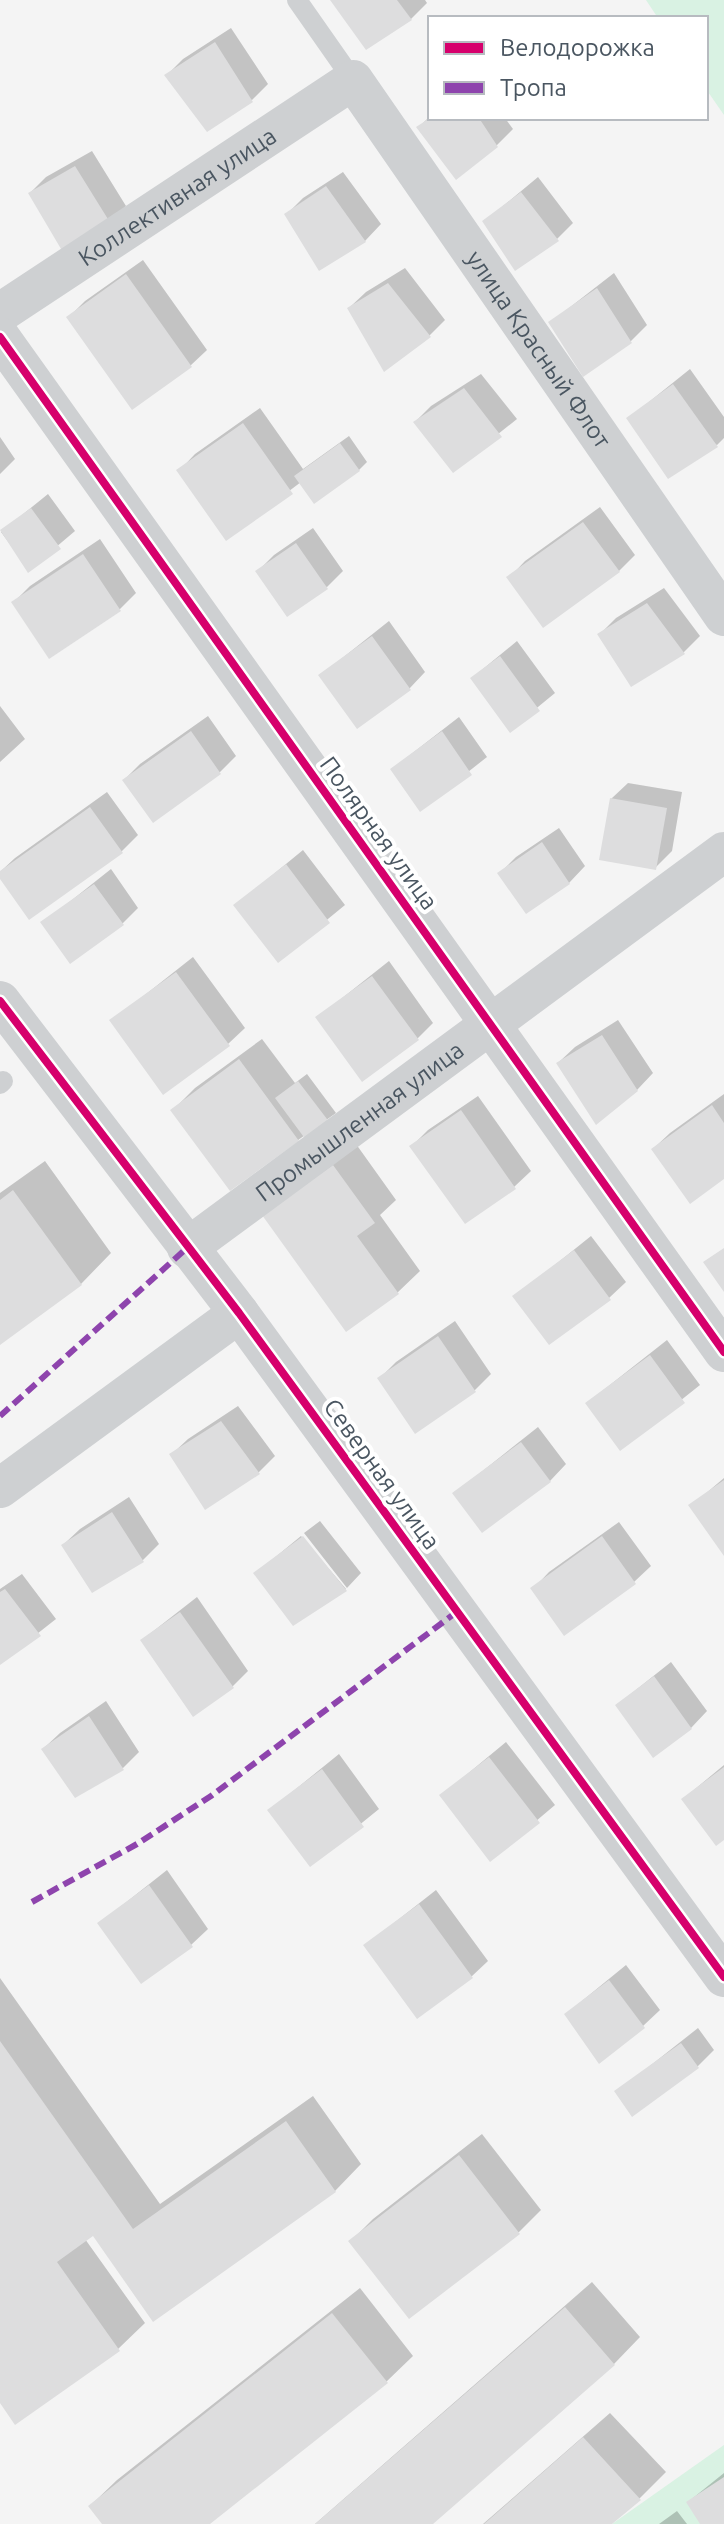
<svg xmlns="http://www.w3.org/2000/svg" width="724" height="2524" font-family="Ubuntu,sans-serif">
  <rect width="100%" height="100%" fill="#f4f4f4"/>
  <path fill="#d9f2e3" d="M646,0H724V115L706,89V18H658Z
    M724,2445V2524H612Z"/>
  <path fill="#0003" d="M332,0H425L427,3L411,19Z
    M231,28L268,84L252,100L167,75L183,59Z
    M430,116L505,118L513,129L496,146L419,127Z
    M92,151L126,206L110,222L30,193L46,177Z
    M343,172L381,224L365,241L319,268L287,214L303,198Z
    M538,177L573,223L557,239L485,221Z
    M143,260L207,350L190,366L69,317L85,301Z
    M405,268L445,320L429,336L349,308L366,292Z
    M614,273L647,325L631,341L584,374L551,322Z
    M690,369L724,417V438L717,445L629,418Z
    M481,374L517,419L453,470L415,422L431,406Z
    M260,408L303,469L349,436L367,462L359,470L301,482L227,538L179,471L195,454Z
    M0,437L15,459L0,474Z
    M48,494L75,531L29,570L1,532Z
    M600,507L635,555L619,571L544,625L509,578L525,561Z
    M313,528L343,571L327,587L258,571L274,555Z
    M100,539L136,593L120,609L14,602L30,586Z
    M664,588L700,636L683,653L600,634L616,618Z
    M389,621L425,672L409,689L321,675Z
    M517,641L555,693L510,730L472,678Z
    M0,706L25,739L0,762Z
    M208,716L236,756L220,772L124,780L140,764Z
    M459,717L487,757L421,809L392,769Z
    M628,783L682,792L672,851L655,868L611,799Z
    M107,792L138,835L122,851L29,917L0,872L15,858Z
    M559,828L585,866L569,883L526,912L500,873L516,857Z
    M303,850L345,905L278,960L236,905Z
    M111,869L138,908L122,924L43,923Z
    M193,957L245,1028L228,1044L112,1021Z
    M389,961L433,1023L417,1039L317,1018Z
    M618,1020L653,1073L637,1090L558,1063L575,1047Z
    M262,1039L295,1083L307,1074L336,1113L231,1188L173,1110L195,1088Z
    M724,1094V1177L653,1149L670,1133Z
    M478,1096L531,1171L514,1187L412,1146L428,1130Z
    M356,1144L396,1200L380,1215L420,1271L397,1293L265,1216Z
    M45,1161L111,1253L81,1284L0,1342V1193Z
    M591,1236L626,1282L609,1298L515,1297Z
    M455,1321L491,1374L475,1390L416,1431L380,1378L396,1362Z
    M667,1340L700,1385L621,1448L587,1403Z
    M238,1406L275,1456L259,1472L205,1507L171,1455L188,1439Z
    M538,1427L566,1464L550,1481L455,1493Z
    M724,1478V1553L691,1506Z
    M129,1497L159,1544L143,1560L93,1591L63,1545L80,1529Z
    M320,1521L361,1573L347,1588L304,1533Z
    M619,1522L651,1566L634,1582L533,1589L549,1572Z
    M301,1536L346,1589L293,1623L256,1573Z
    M22,1574L56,1619L0,1663V1589Z
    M197,1597L248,1671L232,1687L142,1640Z
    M671,1662L707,1711L691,1728L617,1705Z
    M106,1701L139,1752L123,1768L43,1749L60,1733Z
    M506,1742L555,1805L491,1859L442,1795Z
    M339,1754L379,1809L310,1865L270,1810Z
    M724,1765V1837L683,1799Z
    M167,1870L208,1929L191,1945L100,1923Z
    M436,1890L488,1961L471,1977L366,1945Z
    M626,1965L660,2010L643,2026L566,2014Z
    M0,1978L160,2204L313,2096L361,2164L335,2191L154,2319L93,2233L85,2239L145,2323L118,2349L0,2400Z
    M698,2028L714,2050L697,2067L617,2092Z
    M482,2134L541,2210L519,2232L351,2241L373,2219Z
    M592,2282L640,2337L614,2364L430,2524H315Z
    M360,2288L413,2356L386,2382L207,2524H104L90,2506L117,2480Z
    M610,2413L666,2472L640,2498L609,2524H483Z
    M724,2473V2524H702L688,2502Z
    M677,2511L687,2524H659Z"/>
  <path fill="#ddddde" d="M330,0H397L412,20L366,50Z
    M215,42L253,102L207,132L164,75Z
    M430,118H479L498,147L456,180L416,127Z
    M75,166L111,224L64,254L28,193Z
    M326,186L366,242L319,271L284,214Z
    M521,192L559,241L515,271L482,221Z
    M126,274L192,367L132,410L66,317Z
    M388,283L431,337L384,372L347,308Z
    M597,288L632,343L583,377L548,322Z
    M673,384L718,447L668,479L626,418Z
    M464,388L502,437L453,473L413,422Z
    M243,423L293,494L226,541L176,470Z
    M340,443L360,471L314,504L294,476Z
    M31,508L61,549L28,573L0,530Z
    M583,522L620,572L543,628L506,577Z
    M296,543L328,589L287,617L255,571Z
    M83,554L121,611L49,659L11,602Z
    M647,603L685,654L631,687L597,634Z
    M372,636L411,690L357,729L318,675Z
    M500,656L540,711L510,733L470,678Z
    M191,731L221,774L153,823L122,780Z
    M442,731L472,775L420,812L390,769Z
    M610,798L667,808L656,870L599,860Z
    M90,807L123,853L29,920L0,879V871Z
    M542,842L570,884L526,914L497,873Z
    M286,864L330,923L278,963L233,905Z
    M94,884L124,925L70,964L40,922Z
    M176,972L230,1046L163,1095L109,1020Z
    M372,976L419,1040L362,1082L315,1017Z
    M602,1035L638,1091L596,1125L556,1063Z
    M239,1059L299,1141L230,1191L170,1110Z
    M298,1081L330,1123L306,1140L275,1098Z
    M712,1105L724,1123V1179L690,1204L651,1149Z
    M461,1110L516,1189L465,1224L409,1146Z
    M333,1165L375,1223L357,1236L399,1294L346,1332L262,1215Z
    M13,1190L82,1285L0,1345V1200Z
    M724,1248V1292L703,1262Z
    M574,1250L611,1300L549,1345L512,1296Z
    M438,1336L476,1392L415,1434L377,1378Z
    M650,1355L685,1403L620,1451L585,1403Z
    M221,1421L260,1474L205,1510L169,1454Z
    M521,1442L551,1482L482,1533L452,1493Z
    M724,1480V1556L688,1505Z
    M112,1512L144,1562L92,1593L61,1545Z
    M303,1536L347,1591L293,1626L253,1573Z
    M602,1536L636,1584L564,1636L530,1588Z
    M5,1589L41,1636L0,1665V1592Z
    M180,1612L234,1688L193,1717L140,1640Z
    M654,1676L692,1729L653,1758L615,1705Z
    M89,1716L124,1770L75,1798L41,1749Z
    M489,1757L540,1823L490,1862L439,1795Z
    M724,1767V1840L716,1846L681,1799Z
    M322,1769L364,1827L310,1867L267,1810Z
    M149,1885L193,1947L141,1984L97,1923Z
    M419,1904L473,1978L417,2019L363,1945Z
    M609,1980L645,2028L599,2064L564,2014Z
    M0,2041L133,2229L286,2121L336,2192L153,2322L93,2236L57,2262L120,2351L15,2425L0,2403Z
    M681,2043L699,2068L632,2117L614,2091Z
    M459,2155L520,2234L409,2319L348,2241Z
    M565,2307L615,2365L433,2524H315Z
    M332,2313L388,2383L210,2524H102L88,2506Z
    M583,2437L641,2500L612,2524H484Z
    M724,2477V2524H700L686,2502Z"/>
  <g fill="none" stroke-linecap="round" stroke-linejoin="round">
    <path stroke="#ced0d2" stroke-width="20" d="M297,0L353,80
      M0,1084L3,1081"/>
    <g stroke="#ced0d2" stroke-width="40">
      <path id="s1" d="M0,313L353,80L724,616"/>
      <path d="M0,337L724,1352"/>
      <path d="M0,1001L239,1313L724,1977"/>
      <path id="s2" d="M187,1248L724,852"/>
      <path d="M0,1488L239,1313"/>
    </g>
    <path stroke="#8e44ad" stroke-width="6" stroke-dasharray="12 6" stroke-linecap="butt" d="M0,1416L187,1248
      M32,1902L137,1844L211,1796L458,1611"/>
    <defs>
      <path id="cycleway" d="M0,337L724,1352
        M0,1001L239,1313L724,1977"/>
    </defs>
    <use href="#cycleway" stroke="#fff" stroke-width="13"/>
    <use href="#cycleway" stroke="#d6006c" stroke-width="8"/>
  </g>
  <g text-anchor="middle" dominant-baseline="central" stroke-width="8" stroke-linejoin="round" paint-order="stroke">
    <g font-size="24" fill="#4a5661" stroke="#fff">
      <text stroke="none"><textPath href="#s1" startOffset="212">Коллективная улица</textPath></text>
      <text stroke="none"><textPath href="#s1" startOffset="750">улица Красный Флот</textPath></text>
      <text transform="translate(379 833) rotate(54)">Полярная улица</text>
      <text stroke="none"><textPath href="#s2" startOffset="214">Промышленная улица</textPath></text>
      <text transform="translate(382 1474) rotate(54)">Северная улица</text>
    </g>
  </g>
  <rect x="428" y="16" width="280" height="104" fill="#ffffff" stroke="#b7bbc0" stroke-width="2"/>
  <rect x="444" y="42" width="40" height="12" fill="#d6006c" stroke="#b7bbc0" stroke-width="2"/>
  <text x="500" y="56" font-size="24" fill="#4a5661">Велодорожка</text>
  <rect x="444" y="82" width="40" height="12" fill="#8e44ad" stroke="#b7bbc0" stroke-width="2"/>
  <text x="500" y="96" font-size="24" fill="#4a5661">Тропа</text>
</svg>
